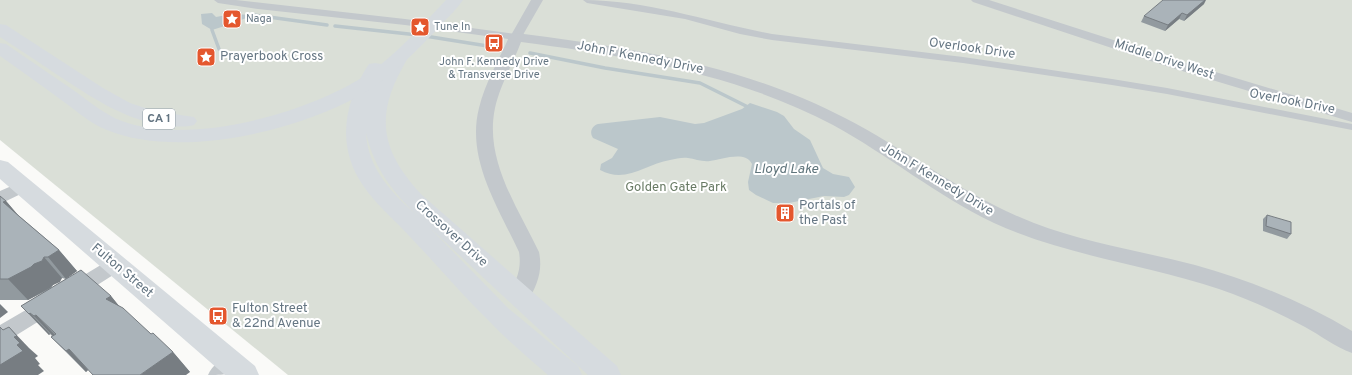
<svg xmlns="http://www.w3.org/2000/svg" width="1352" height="375" font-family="Overpass,sans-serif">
  <rect width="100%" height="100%" fill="#fafaf8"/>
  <path fill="#dadfd7" d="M0,0H1352V375H288L0,140Z"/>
  <path fill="#bbc7cb" d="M212,13L216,17L232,14L254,15L228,25L212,30L202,24L201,14Z
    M750,103L777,112L784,116L794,129L810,140L823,168L833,174L849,177L855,187L849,195L844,197L824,196L789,203H773L756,195L749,190L748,182L752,164C745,150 721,160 710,161C702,162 695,159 688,158C682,157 676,159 670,160C646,164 626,184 600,170L601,164L612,158L618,149L593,138C589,132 592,126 598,124L660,117L695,124L704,123L742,109Z"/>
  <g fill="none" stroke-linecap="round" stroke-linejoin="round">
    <path stroke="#bbc7cb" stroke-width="3.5" d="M254,15L327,25
      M335,26L418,35
      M212,30L219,49
      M425,36L500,48
      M530,53L605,68L700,83L746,106"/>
    <path fill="#c3c8cc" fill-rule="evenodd" d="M214,0H236L405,19L516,34L521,37L516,40L405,25L258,9L218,3Z
      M583,0C647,0 709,22 772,34L963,57L1112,79L1167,88L1352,124V130L1167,94L1112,85L963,63L772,40L740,34L685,19L587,3Z"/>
    <path fill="#c3c8cc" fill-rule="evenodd" d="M531,0H543L520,40H512L510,37Z
      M971,0H989L1179,61L1352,113V122L1169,67L973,2Z
      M23,181L29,182L31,186L29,190L0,204V191Z
      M115,258L121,260L124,265L121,270L80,296L73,298L66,296L64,291L66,286L109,260Z
      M50,298L57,300L59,305L57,310L7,341L0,343V325L43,300Z
      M232,355L239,358L242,364C235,375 222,375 208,375C212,365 222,359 232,355Z"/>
    <path fill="#c3c8cc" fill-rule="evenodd" d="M516,33C628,47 744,65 845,118C909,151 966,197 1034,223C1086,243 1141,251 1195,265C1250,280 1303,302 1352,331V353C1335,347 1320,335 1305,327C1277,312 1248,299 1219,289C1144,264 1066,256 994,223C937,196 888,155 833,125C737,74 628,56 521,42C513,64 500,85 495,108C484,160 518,208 539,252C543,271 537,286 527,302L519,305L511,302L508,296C516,281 522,270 519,252C498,207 466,159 479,108C485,83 499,60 509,37L511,34Z"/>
    <path fill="#d6dbdf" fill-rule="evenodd" d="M399,53L405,54L408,58C375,112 378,148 422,195L617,366L621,375H588L430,228L508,308L578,366L582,375H548C529,358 508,341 490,322C463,296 439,267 413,240C390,214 361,194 350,159C340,127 350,92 369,64L375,63L381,64L384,68L393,54ZM366,133C374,168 393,193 419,217C393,194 368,170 366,133Z
      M0,160L8,162L255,366L259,375H225L0,179Z"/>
    <path fill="#d6dbdf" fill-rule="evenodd" d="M446,0H463C457,9 448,17 441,25C416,52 391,77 359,96C294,132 178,159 107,130C91,124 78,112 64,102C43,86 21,71 0,56V43L6,44C29,60 53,76 76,92C90,102 105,115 122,121C190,147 314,112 372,71C400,51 422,25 446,0Z
      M0,24L6,25L103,88L130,103L154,111L194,117L197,121L194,125C183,128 172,126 161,125C121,118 90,96 56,74C38,62 19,49 0,37Z"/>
  </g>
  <path fill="#929a9f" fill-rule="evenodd" d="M1204,4L1184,21L1179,19L1165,31L1141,22L1144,16Z
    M0,196L6,201L17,214L59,250L77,271L67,278L111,296L118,305L151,334L173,352L190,372L88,370L86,372L51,337L52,336L50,334L49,335L21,306L46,291L28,300H0ZM62,278L66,279L51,288L53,285Z
    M1267,215L1291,234L1287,239L1263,231V219Z"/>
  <path fill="#777d82" d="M1204,0H1206L1204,4L1184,21L1187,15Z
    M1182,13L1179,19L1165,31L1168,25Z
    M6,201L24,222L3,202Z
    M59,250L77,271L66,279L48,257Z
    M44,257L62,278L60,282L53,285L50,288L28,300L8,279L34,264Z
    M111,296L128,317L106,299Z
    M0,304L8,312L0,318Z
    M30,313L50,334L49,335L29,314Z
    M36,315L56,336L54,337L34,316Z
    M0,327L18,344L9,327L29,348L38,356L35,358L40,364L38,365L44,371L38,375H0V365L3,330Z
    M69,349L88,370L86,372L66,351Z
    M173,352L190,372L186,375H140Z"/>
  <path fill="#aab3b9" stroke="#777d82" d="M1163,0H1205L1187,15L1182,13L1168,25L1144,16Z
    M0,196L6,201L3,202L20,217L59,250L48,257H44L42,261L34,264L31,267L8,279H0Z
    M1267,215L1291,222V234L1266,226Z
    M81,270L111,296L106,299L123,308L151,334L153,333L173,352L140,375H93L69,349L66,351L51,337L56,334L36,315L34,316L30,313L29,314L21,306Z
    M0,327L3,330L9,327L17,336L14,337L20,343L17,345L23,351L0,365Z"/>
  <defs>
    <symbol id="sight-square" viewBox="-11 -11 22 22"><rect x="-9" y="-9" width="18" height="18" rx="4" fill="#e4572e" stroke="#fff"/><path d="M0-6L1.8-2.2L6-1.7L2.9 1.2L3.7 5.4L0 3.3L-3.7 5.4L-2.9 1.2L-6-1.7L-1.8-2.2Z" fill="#fff"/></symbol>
    <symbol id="bus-square" viewBox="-11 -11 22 22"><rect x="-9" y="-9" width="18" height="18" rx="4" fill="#e4572e" stroke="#fff"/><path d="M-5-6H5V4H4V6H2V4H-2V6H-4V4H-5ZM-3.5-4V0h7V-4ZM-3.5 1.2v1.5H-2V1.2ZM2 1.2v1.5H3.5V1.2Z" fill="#fff"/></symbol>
    <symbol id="building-square" viewBox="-11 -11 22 22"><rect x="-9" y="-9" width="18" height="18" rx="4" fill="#e4572e" stroke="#fff"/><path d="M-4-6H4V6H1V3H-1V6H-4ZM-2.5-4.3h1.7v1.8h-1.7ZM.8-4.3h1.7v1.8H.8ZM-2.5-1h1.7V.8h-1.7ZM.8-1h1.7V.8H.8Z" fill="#fff"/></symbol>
  </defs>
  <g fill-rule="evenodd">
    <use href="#sight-square" x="221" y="8" width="22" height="22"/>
    <use href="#sight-square" x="409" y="16" width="22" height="22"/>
    <use href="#bus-square" x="483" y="32" width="22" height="22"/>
    <use href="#sight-square" x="195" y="46" width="22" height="22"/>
    <use href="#building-square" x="774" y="202" width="22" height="22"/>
    <use href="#bus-square" x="207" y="305" width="22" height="22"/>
  </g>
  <g text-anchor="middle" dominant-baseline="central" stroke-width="4" stroke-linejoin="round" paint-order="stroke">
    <g font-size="11" fill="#657683" stroke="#fff" text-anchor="start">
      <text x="246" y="19">Naga</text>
      <text x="434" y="27">Tune In</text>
      <text x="494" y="62" text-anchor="middle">John F. Kennedy Drive<tspan x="494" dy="13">&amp; Transverse Drive</tspan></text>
    </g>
    <rect fill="#fff" stroke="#939fa8" stroke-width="1" x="143" y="109" width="32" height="20" rx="3"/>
    <g font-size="12" font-weight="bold" fill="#657683">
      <text x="159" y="119">CA 1</text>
    </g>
    <g font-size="13" fill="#657683" stroke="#fff">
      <text transform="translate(972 49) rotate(8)">Overlook Drive</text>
      <text transform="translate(640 58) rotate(11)">John F Kennedy Drive</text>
      <text transform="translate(1164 60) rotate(18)">Middle Drive West</text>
      <text transform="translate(1292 102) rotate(11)">Overlook Drive</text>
      <text transform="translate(937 180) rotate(31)">John F Kennedy Drive</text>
      <text transform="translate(451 234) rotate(42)">Crossover Drive</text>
      <text transform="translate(122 271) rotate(40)">Fulton Street</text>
    </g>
    <g font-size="13" fill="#657683" stroke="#fff" text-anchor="start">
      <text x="220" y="57">Prayerbook Cross</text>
      <text x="799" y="206">Portals of<tspan x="799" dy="15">the Past</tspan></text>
      <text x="232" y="309">Fulton Street<tspan x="232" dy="15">&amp; 22nd Avenue</tspan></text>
    </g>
    <g font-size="13" fill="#687a64" stroke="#fff">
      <text x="676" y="188">Golden Gate Park</text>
    </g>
    <g font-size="14" font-style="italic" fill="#60757c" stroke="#fff">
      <text x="786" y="169">Lloyd Lake</text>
    </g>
  </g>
</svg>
